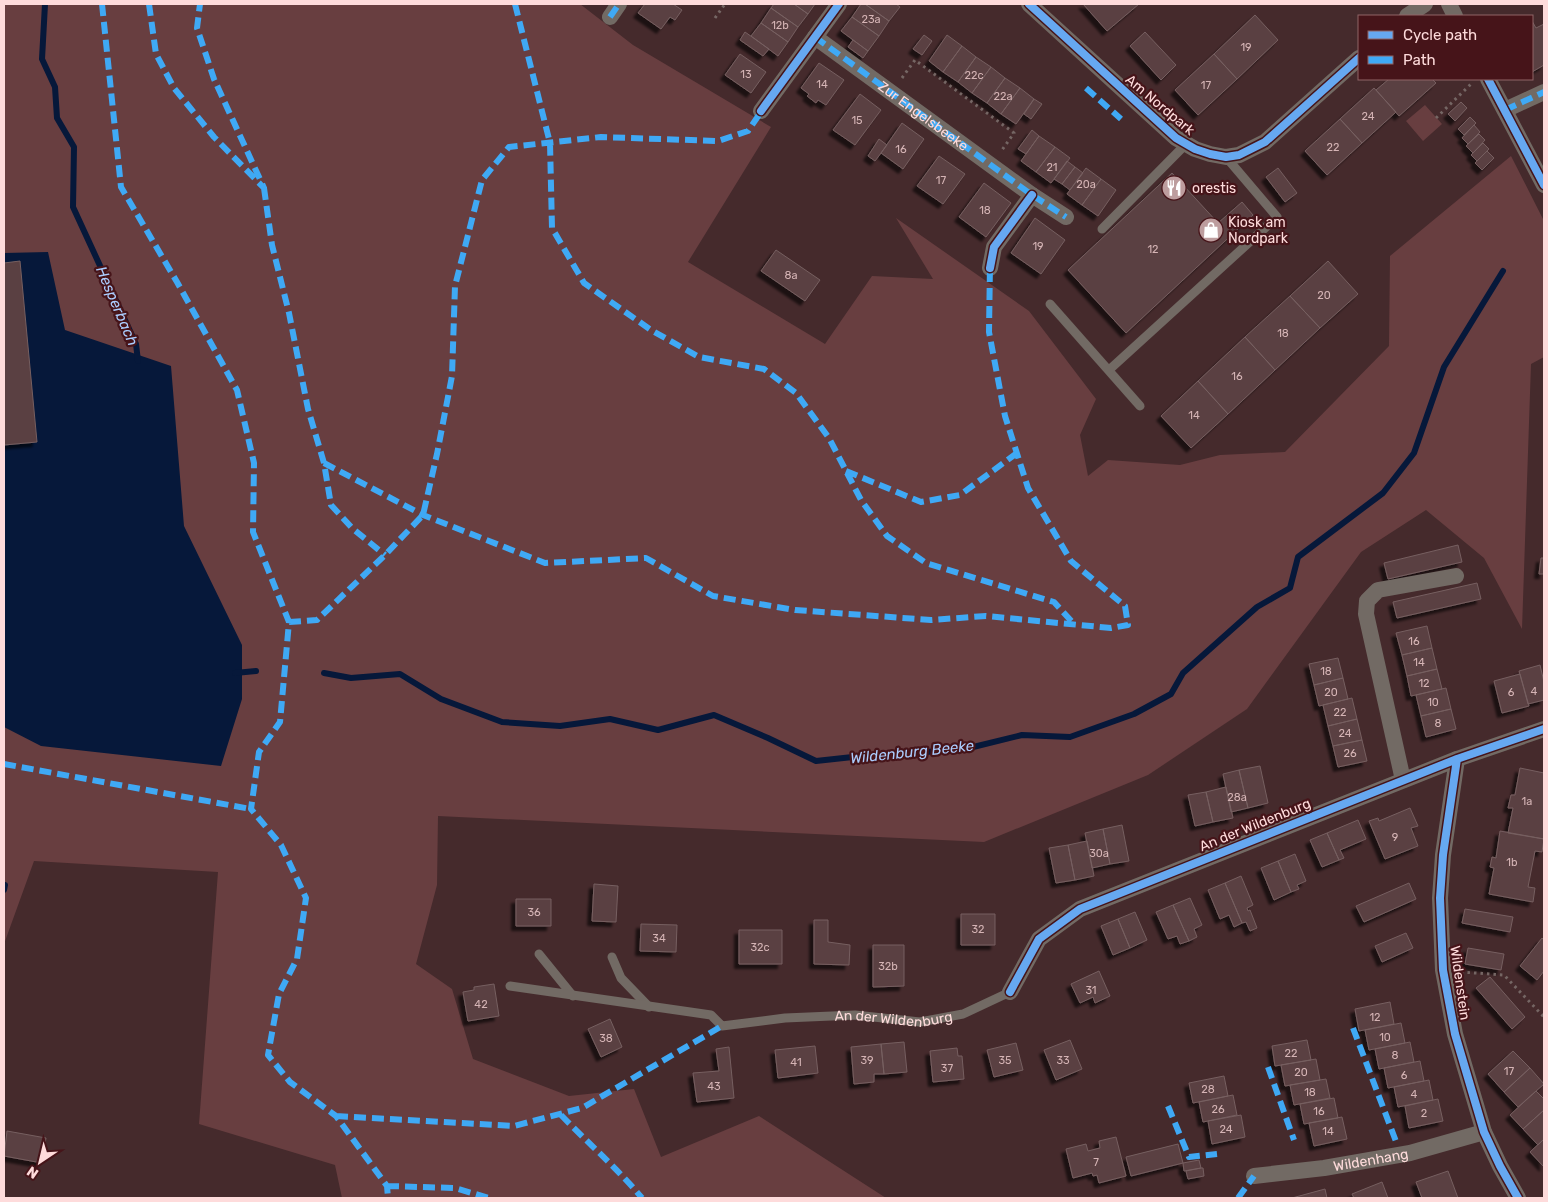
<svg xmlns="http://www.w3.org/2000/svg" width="1548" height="1202" font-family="Rubik,sans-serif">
  <defs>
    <filter id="shadow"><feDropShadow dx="-4.5" dy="4.5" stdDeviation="1" flood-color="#0009"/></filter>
  </defs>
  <rect width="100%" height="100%" fill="#452a2c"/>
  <path fill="#683e40" d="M4,4H580L633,45L771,127L688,262L825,344L872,276L933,279L896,218L1029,311L1096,399L1080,435L1088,476L1108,460L1180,465L1220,455L1285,452L1389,346L1390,256L1511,156L1544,221V357L1531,364L1522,629L1484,558L1426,510L1361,552L1247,709L1148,775L984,842L438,816L437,885L416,964L452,989L473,1059L569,1096L634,1089L661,1157L759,1116L886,1198H342L335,1165L199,1124L218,872L34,861L4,944Z
    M1425,105L1442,124L1423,141L1406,121Z"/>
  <path fill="#06183a" d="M48,252L65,330L171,366L184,526L242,645V699L221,766L41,746L4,727V253Z"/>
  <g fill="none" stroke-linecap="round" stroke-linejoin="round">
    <path stroke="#06183a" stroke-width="6" d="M45,4L42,59L55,87L57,118L74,147L73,207L136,344L138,361
      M235,673L256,671
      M324,673L351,678L400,674L441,699L502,722L560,726L610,719L658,730L714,715L768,738L816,761L871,755L961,750L1022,735L1070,737L1134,714L1171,694L1183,673L1257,607L1290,588L1298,557L1383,493L1414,453L1444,367L1503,271
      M4,890L5,885"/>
  </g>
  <path fill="#5a4042" stroke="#765f60" filter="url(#shadow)" d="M645,4H673L682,10L675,20L670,17L661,29L638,13Z
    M774,4H794L808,14L798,27L771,8Z
    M794,4H815L808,14Z
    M861,4H865L889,21L879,36L852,17Z
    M865,4H896L900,7L889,21Z
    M1083,4H1139L1107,31Z
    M771,8L798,27L788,42L761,23Z
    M1255,15L1278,40L1237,79L1214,54Z
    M852,17L879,36L868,51L841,31Z
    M1532,21L1536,28L1544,24V65L1532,72Z
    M761,23L788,42L778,56L751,36Z
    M745,32L769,49L763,56L740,40Z
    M1145,32L1176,65L1161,80L1130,46Z
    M924,35L932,41L922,55L913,49Z
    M947,35L962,46L943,72L929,61Z
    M853,40L868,51L863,58L848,47Z
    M962,46L976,57L958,82L943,72Z
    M740,54L766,72L751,93L725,75Z
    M1214,54L1237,79L1198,115L1175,90Z
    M976,57L991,67L972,93L958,82Z
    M819,63L844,80L826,105L818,100L816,103L807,96L809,94L801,88Z
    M991,67L1005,78L987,103L972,93Z
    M1005,78L1020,88L1001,114L987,103Z
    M1389,79H1432L1436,83L1399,116L1376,90Z
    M1020,88L1034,99L1016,124L1001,114Z
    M1374,88L1396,112L1362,143L1340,119Z
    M860,94L881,110L855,145L833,130Z
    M1034,99L1042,104L1031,119L1024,114Z
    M1461,102L1467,108L1455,121L1448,114Z
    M1470,117L1476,123L1464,135L1458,129Z
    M1340,119L1362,143L1327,175L1305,151Z
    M902,123L924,139L903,169L881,153Z
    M1474,125L1480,132L1468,144L1462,138Z
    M1032,130L1039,136L1026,154L1018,149Z
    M1479,134L1485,140L1473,153L1466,146Z
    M1039,136L1055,147L1036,172L1021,161Z
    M879,139L887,145L875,161L868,156Z
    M1483,143L1489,149L1477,161L1471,155Z
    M1055,147L1070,158L1051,183L1036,172Z
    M1487,151L1494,158L1482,170L1475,163Z
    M939,156L965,174L943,204L917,186Z
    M1067,161L1075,167L1062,184L1054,179Z
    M1075,167L1083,173L1070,190L1062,184Z
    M1086,168L1101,179L1082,205L1067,194Z
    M1278,168L1297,193L1285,202L1266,177Z
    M1172,173L1218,223L1242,202L1253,215L1126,333L1068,270Z
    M1101,179L1116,190L1098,216L1082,205Z
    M984,183L1011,203L986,237L959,217Z
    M1035,218L1065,240L1041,274L1011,253Z
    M776,250L820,280L805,301L761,271Z
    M20,261L37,442L4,445V263Z
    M1328,261L1358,294L1320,328L1290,296Z
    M1290,296L1320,328L1275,370L1245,337Z
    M1245,337L1275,370L1228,414L1198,381Z
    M1198,381L1228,414L1191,448L1161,416Z
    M1458,545L1462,562L1388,579L1384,563Z
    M1541,558H1544V574H1539Z
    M1477,583L1481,599L1397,618L1393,602Z
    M1427,626L1432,648L1402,655L1396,633Z
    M1432,648L1437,669L1407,676L1402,655Z
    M1338,658L1343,678L1314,685L1309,664Z
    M1540,665L1544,682V700L1528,704L1519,671Z
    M1437,669L1442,689L1411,696L1407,676Z
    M1520,674L1529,706L1502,713L1494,681Z
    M1343,678L1348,699L1319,706L1314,685Z
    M1446,688L1451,709L1421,716L1416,695Z
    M1352,698L1357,719L1328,726L1323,705Z
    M1451,709L1456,729L1426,737L1421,716Z
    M1357,719L1362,740L1333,746L1328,726Z
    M1362,740L1367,761L1338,767L1333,746Z
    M1260,766L1268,803L1248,808L1239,770Z
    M1520,768L1544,773V839L1508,833L1513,808H1508L1511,795H1515Z
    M1239,770L1248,808L1231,812L1223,774Z
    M1226,787L1233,818L1213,822L1206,792Z
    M1206,792L1213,822L1195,826L1188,795Z
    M1410,808L1418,826L1411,828L1418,846L1385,859L1369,821L1378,818L1379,821Z
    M1358,820L1366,839L1340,850L1344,858L1339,860L1327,833Z
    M1122,825L1129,861L1110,864L1103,829Z
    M1103,829L1110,864L1092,868L1085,833Z
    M1500,831L1544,839L1542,852L1535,851L1528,887L1535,888L1533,902L1489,894L1494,868L1490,867L1492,857L1496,858Z
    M1327,833L1339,860L1322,867L1310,840Z
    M1087,841L1094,876L1075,880L1068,845Z
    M1068,845L1075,880L1056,883L1049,848Z
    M1295,854L1306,881L1297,885L1299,889L1291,892L1278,861Z
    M1278,861L1291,892L1274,900L1261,868Z
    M1241,876L1253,905L1247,908L1248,911L1250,910L1257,928L1250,931L1246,922L1242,923L1225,883Z
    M1225,883L1242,923L1234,927L1229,915L1220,919L1208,890Z
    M1409,883L1416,899L1364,922L1356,906Z
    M594,884L618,886L616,922L592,921Z
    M1190,898L1202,925L1194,929L1197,937L1189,941L1173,905Z
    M516,899H551V926H516Z
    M1173,905L1189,941L1180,944L1177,936L1168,939L1156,912Z
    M1465,909L1513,917L1510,932L1462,923Z
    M1135,912L1147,940L1130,948L1118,919Z
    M961,914H995V945H961Z
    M1118,919L1130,948L1113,955L1101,926Z
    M814,920H828V942L850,945L849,965L814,964Z
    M641,924L677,925L676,952L640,951Z
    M739,930H782V964H739Z
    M1406,933L1413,948L1382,962L1375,946Z
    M1542,938L1544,940V971L1537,980L1520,966Z
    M873,945H904V986L873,987Z
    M1468,948L1504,954L1501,970L1465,964Z
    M1099,971L1110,996L1095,1003L1093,997L1080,1003L1071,984Z
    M1490,977L1525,1017L1512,1029L1476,988Z
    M494,984L499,1016L468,1021L463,992L474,990V987Z
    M1390,1002L1394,1024L1359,1031L1355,1009Z
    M610,1019L622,1047L601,1057L588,1029Z
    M1401,1023L1405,1043L1369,1050L1365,1030Z
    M1070,1040L1082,1069L1056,1080L1044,1050Z
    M1307,1040L1311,1060L1275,1066L1272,1046Z
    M904,1042L907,1072L884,1074L881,1044Z
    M1410,1042L1414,1062L1379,1069L1375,1049Z
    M1016,1043L1023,1070L994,1077L987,1050Z
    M881,1044L884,1074H874V1082L854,1084L851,1047Z
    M815,1046L818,1073L778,1078L775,1050Z
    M729,1047L734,1098L697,1102L693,1073L719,1071L716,1049Z
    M957,1048L958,1056H962L964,1079L933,1082L930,1051Z
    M1513,1051L1530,1068L1504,1092L1488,1074Z
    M1316,1059L1320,1080L1285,1086L1281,1065Z
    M1420,1061L1424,1081L1388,1088L1384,1068Z
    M1530,1068L1544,1084L1518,1107L1504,1092Z
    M1224,1076L1228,1096L1193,1103L1189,1083Z
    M1326,1079L1330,1098L1294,1105L1290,1085Z
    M1429,1080L1433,1100L1398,1107L1394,1087Z
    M1536,1091L1544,1099V1110L1523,1129L1510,1115Z
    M1233,1095L1237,1115L1203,1122L1199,1102Z
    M1334,1098L1338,1118L1304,1124L1300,1104Z
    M1438,1099L1443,1121L1409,1128L1405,1106Z
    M1544,1110V1139L1538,1145L1523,1129Z
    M1241,1115L1245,1137L1212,1144L1208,1121Z
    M1342,1117L1347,1139L1314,1146L1309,1123Z
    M7,1131L46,1138L42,1163L4,1156Z
    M1116,1137L1126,1176L1099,1183L1097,1175L1093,1176L1092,1173L1073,1178L1066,1149L1086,1144L1088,1151L1100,1148L1099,1141Z
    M1544,1139V1167L1530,1152Z
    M1178,1144L1183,1163L1131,1176L1126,1157Z
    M1199,1160L1201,1168L1184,1171L1183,1163Z
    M1201,1168H1203L1204,1176L1188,1179L1186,1171Z
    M1448,1171L1458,1198H1422L1416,1182Z
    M1382,1182L1388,1198H1354L1352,1194Z
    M1325,1189L1327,1198H1292Z"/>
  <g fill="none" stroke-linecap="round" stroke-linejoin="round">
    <path stroke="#756664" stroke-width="3" stroke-dasharray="2.5 4" stroke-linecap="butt" d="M715,18L725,4
      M902,78L915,60L1014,133L1002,150
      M1436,118L1471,84
      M1461,972L1504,975L1544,1017"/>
    <g stroke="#726a64" stroke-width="9">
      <path d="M1102,229L1186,144"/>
      <path d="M1050,304L1140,406"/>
      <path d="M1109,370L1277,217L1226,157"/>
      <path d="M539,954L573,996"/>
      <path d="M612,957L621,978L649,1007"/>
      <path id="s1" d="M510,986L711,1015L722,1026L785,1018L855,1015L920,1022L963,1014L1010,992"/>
    </g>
    <g stroke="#726a64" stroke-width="16">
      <path d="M1029,4L1176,138L1195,149L1210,154L1226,157L1239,155L1265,142L1359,58"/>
      <path d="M1449,4L1455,16"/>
      <path d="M1407,16L1425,4"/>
      <path d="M610,17L619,4"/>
      <path id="s2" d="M815,37L1032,195L1066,217"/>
      <path d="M1488,79L1544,185"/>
      <path d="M1505,110L1544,92"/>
      <path d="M761,111L839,4"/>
      <path d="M990,268L994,247L1032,195"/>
      <path d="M1457,759L1443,855L1440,898L1443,970L1455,1034L1484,1132L1500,1166L1518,1198"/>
      <path d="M1403,780L1366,614L1367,601L1378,590L1456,576"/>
      <path d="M1010,992L1039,939L1080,909L1457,759L1544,729"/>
      <path id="s3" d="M1254,1176L1324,1168L1410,1153L1484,1132"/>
    </g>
    <path stroke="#3fa9f5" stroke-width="6" stroke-dasharray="12 6" stroke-linecap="butt" d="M102,4L121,187L177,282L237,390L254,463L253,532L289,622L280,722L259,752L251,809L281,845L306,898L297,959L279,994L268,1055L290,1082L336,1116L387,1186L388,1198
      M149,4L156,54L174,88L214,137L264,188L214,79L197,28L200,4
      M515,4L550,143L552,228L584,283L651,330L699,357L764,369L796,393L829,438L861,500L887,536L926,563L1054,602L1074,624
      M610,17L619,4
      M815,37L1032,195L1066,217
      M1086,88L1121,119
      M1505,110L1544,92
      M264,188L272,245L289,313L308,409L324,463L331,505L352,528L385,555
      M324,463L423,515L545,563L646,558L713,596L795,610L931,620L986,616L1111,628L1128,625L1125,606L1071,561L1028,488L1005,416L989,332L990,264
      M846,471L921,502L960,495L1017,453
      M289,622L317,620L385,555L423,515L437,454L452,376L455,286L482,180L509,147L601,137L718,141L748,131L763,109
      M4,764L251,809
      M1353,1028L1397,1144
      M1268,1067L1294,1140
      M1168,1106L1189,1157L1217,1154
      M561,1115C588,1143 617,1168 642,1198
      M336,1116L514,1126L582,1108L722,1026
      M387,1186L455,1188L489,1198
      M1238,1198L1254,1176"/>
    <defs>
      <path id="cycleway" d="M1029,4L1176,138L1195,149L1210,154L1226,157L1239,155L1265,142L1359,58
        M1488,79L1544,185
        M761,111L839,4
        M990,268L994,247L1032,195
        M1457,759L1443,855L1440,898L1443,970L1455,1034L1484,1132L1500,1166L1518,1198
        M1010,992L1039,939L1080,909L1457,759L1544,729"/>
    </defs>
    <use href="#cycleway" stroke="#461419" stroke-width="11"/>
    <use href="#cycleway" stroke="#66a8f1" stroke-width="8"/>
  </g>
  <defs>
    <symbol id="restaurant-disc" viewBox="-11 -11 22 22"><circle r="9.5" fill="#bd9d9e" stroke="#461419"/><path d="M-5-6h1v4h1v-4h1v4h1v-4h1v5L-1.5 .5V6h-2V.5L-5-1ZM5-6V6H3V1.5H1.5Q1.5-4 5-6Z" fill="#fff"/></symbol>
    <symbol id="shop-disc" viewBox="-11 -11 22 22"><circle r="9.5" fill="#bd9d9e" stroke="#461419"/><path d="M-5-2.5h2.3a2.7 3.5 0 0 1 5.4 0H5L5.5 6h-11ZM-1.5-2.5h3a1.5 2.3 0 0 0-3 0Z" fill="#fff"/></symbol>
  </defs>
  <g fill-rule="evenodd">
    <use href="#restaurant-disc" x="1160" y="174" width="28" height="28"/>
    <use href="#shop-disc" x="1197" y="216" width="28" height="28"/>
  </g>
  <g text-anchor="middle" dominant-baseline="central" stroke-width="4.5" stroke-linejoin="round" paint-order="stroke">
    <g font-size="11" fill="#d5b4b5">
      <text x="871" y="19">23a</text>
      <text x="780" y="25">12b</text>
      <text x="1246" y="47">19</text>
      <text x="746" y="74">13</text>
      <text x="974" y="75">22c</text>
      <text x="822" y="84">14</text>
      <text x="1206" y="85">17</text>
      <text x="1003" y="96">22a</text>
      <text x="1368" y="116">24</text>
      <text x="857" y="120">15</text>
      <text x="1333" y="147">22</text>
      <text x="901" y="149">16</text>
      <text x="1052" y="167">21</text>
      <text x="941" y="180">17</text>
      <text x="1086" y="184">20a</text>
      <text x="985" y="210">18</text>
      <text x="1038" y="246">19</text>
      <text x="1153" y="249">12</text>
      <text x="791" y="275">8a</text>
      <text x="1324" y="295">20</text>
      <text x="1283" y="333">18</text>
      <text x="1237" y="376">16</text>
      <text x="1194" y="415">14</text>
      <text x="1414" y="641">16</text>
      <text x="1419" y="662">14</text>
      <text x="1326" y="671">18</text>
      <text x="1424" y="683">12</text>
      <text x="1534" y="691">4</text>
      <text x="1331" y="692">20</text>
      <text x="1511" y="692">6</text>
      <text x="1433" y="702">10</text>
      <text x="1340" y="712">22</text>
      <text x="1438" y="723">8</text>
      <text x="1345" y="733">24</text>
      <text x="1350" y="753">26</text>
      <text x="1237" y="797">28a</text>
      <text x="1527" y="801">1a</text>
      <text x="1395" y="837">9</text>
      <text x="1099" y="853">30a</text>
      <text x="1512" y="862">1b</text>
      <text x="534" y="912">36</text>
      <text x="978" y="929">32</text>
      <text x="659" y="938">34</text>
      <text x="760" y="947">32c</text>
      <text x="888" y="966">32b</text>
      <text x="1091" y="990">31</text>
      <text x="481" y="1004">42</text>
      <text x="1375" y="1017">12</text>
      <text x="1385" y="1037">10</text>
      <text x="606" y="1038">38</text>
      <text x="1291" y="1053">22</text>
      <text x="1395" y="1055">8</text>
      <text x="867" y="1060">39</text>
      <text x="1005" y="1060">35</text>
      <text x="1063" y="1060">33</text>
      <text x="796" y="1062">41</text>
      <text x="947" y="1068">37</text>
      <text x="1509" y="1071">17</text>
      <text x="1301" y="1072">20</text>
      <text x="1404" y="1075">6</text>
      <text x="714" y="1086">43</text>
      <text x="1208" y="1089">28</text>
      <text x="1310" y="1092">18</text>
      <text x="1414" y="1094">4</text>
      <text x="1218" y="1109">26</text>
      <text x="1319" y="1111">16</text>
      <text x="1424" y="1113">2</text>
      <text x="1226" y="1129">24</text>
      <text x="1328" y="1131">14</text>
      <text x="1096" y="1162">7</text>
    </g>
    <g font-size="14" fill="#fedbdb" stroke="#461419">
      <text transform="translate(1160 105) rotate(40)">Am Nordpark</text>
      <text stroke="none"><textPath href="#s2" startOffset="134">Zur Engelsbeeke</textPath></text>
      <text transform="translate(1255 825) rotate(-22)">An der Wildenburg</text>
      <text transform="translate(1460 983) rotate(82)">Wildenstein</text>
      <text stroke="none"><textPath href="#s1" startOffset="391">An der Wildenburg</textPath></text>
      <text stroke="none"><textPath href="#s3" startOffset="118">Wildenhang</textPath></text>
    </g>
    <g font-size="14" fill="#fedbdb" stroke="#461419" text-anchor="start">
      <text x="1192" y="188">orestis</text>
      <text x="1228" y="222">Kiosk am<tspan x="1228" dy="16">Nordpark</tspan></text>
    </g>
    <g font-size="15" font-style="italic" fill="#abccfd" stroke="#461419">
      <text transform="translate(117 306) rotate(67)">Hesperbach</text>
      <text transform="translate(912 752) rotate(-6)">Wildenburg Beeke</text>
    </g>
  </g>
  <rect width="1548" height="1202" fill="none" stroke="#fedbdb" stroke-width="10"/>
  <rect x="1358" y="15" width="175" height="65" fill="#461419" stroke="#906467"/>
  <rect x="1368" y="31" width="25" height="8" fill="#66a8f1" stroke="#906467"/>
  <text x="1403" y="40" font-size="15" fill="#fedbdb">Cycle path</text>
  <rect x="1368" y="56" width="25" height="8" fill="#3fa9f5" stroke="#906467"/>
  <text x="1403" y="65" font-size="15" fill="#fedbdb">Path</text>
  <g transform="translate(40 1162) rotate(215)" stroke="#461419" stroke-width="4" paint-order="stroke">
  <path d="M0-4L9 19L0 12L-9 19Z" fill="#fedbdb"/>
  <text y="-8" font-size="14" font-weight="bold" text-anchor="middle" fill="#fedbdb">N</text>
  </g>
</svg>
